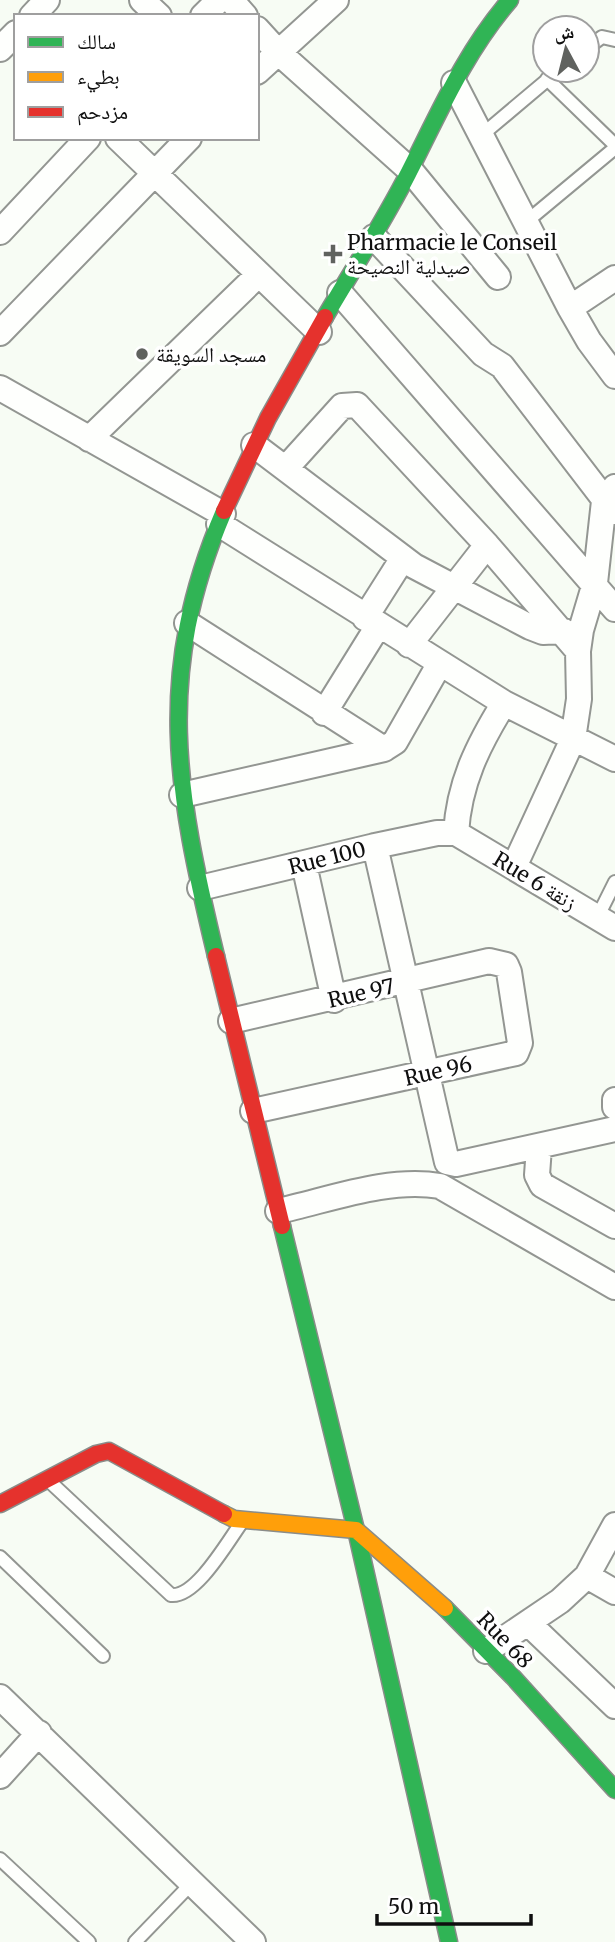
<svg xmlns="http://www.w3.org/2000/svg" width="615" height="1942" font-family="Merriweather,'Noto Naskh Arabic',serif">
  <rect width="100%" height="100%" fill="#f7fcf4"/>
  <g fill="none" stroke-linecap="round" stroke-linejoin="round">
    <defs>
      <path id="lane" d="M587,48L602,37L615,40
        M547,79L615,145
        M483,134L559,70
        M526,222L615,148
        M597,918L615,882
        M48,1480L171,1595C196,1598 228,1541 242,1522
        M0,1557L103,1656
        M0,1859L89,1942
        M135,1942L191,1884"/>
      <path id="street" d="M142,0L159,16
        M231,0L245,16
        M32,16L47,0
        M203,16L219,0
        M257,29L278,52L411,171L498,277
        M0,49L16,33
        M257,72L336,0
        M454,83L570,308L589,341L615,376
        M118,138L319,332
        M0,232L88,138
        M374,237L483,354L502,366L614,512
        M340,293L615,609
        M570,308L615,278
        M0,333L189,138
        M0,388L223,514
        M89,439L259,274
        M254,445L414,566L530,627L543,632L564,631
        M286,468L342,406L357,405L487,545L578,651
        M219,524L504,703L615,759
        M365,618L403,558
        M187,623L384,749
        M409,645L487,545
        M324,713L378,626
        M182,795L384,749L395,742L440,663
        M456,833L615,928
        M456,833C459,783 478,745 504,703
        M375,846L447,1162L456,1164L615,1129
        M304,864L334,1000
        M514,867L573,739L579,699L578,651L581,630L595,583L604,501L615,487
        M200,888L375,846L437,833H456
        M231,1021L489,961L506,965L509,972L520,1043L516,1053L253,1111
        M615,1100V1107
        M539,1147L537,1175L542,1185L615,1226
        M278,1211C329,1200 388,1177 440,1186L615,1287
        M587,1576L615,1592
        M528,1623L615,1706
        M486,1651L560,1601L587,1576L615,1525
        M0,1697L253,1942
        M0,1776L39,1733"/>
      <path id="fast" d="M325,317C353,269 383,223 408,174C439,113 465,52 510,0
        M216,956C176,789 154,675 224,511
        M282,1226L356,1530L449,1942
        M445,1608L513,1677L615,1790"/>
      <path id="slow" d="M224,1514L234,1519L356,1530L445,1608"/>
      <path id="jam" d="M224,511L268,418L325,317
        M216,956L282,1226
        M0,1504L96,1454L109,1451L224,1514"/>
    </defs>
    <use href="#lane" stroke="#939692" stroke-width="16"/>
    <use href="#street" stroke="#939692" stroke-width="28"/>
    <use href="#fast" stroke="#8a8c89" stroke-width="19"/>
    <use href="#slow" stroke="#8a8c89" stroke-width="19"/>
    <use href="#jam" stroke="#8a8c89" stroke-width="19"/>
    <use href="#lane" stroke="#fefffd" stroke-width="12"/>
    <use href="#street" stroke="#fefffd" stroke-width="24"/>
    <use href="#fast" stroke="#30b455" stroke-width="16"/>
    <use href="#slow" stroke="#ff9f0a" stroke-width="16"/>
    <use href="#jam" stroke="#e5322d" stroke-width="16"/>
  </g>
  <g fill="#60625f" stroke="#fff" stroke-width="2.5">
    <path d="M329.5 243.5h7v7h7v7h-7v7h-7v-7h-7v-7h7z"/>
    <circle cx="142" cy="354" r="7"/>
  </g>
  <g text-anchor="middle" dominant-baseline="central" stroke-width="7" stroke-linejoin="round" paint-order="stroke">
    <g font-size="21" fill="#0f0f0f" stroke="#fff" text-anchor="start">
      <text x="347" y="242">Pharmacie le Conseil<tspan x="347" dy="24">صيدلية النصيحة</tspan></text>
      <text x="156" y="354">مسجد السويقة</text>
    </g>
    <g font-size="21" fill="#0f0f0f" stroke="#fff">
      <text transform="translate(327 858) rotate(-14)">Rue 100</text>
      <text transform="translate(535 881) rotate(31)">Rue 6 زنقة</text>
      <text transform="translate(361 993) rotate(-13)">Rue 97</text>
      <text transform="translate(438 1071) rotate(-13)">Rue 96</text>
      <text transform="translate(505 1640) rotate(46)">Rue 68</text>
    </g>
  </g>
  <rect x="14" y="14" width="245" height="126" fill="#ffffff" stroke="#9f9f9f" stroke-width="2"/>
  <rect x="28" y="37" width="35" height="10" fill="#30b455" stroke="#9f9f9f" stroke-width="2"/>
  <text x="77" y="49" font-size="21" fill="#0f0f0f">سالك</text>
  <rect x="28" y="72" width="35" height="10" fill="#ff9f0a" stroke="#9f9f9f" stroke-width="2"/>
  <text x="77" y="84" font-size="21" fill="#0f0f0f">بطيء</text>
  <rect x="28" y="107" width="35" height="10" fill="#e5322d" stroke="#9f9f9f" stroke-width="2"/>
  <text x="77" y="119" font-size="21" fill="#0f0f0f">مزدحم</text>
  <g transform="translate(566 49) rotate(353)"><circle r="33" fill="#ffffff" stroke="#9f9f9f" stroke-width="2"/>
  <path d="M0-5L12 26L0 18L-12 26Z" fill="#60625f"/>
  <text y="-10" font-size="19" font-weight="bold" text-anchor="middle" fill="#0f0f0f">ش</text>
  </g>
  <path d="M377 1914v10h154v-10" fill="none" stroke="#0f0f0f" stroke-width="3.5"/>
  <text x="388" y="1914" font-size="21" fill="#0f0f0f" stroke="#ffffff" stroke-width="5" paint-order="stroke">50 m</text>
</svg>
